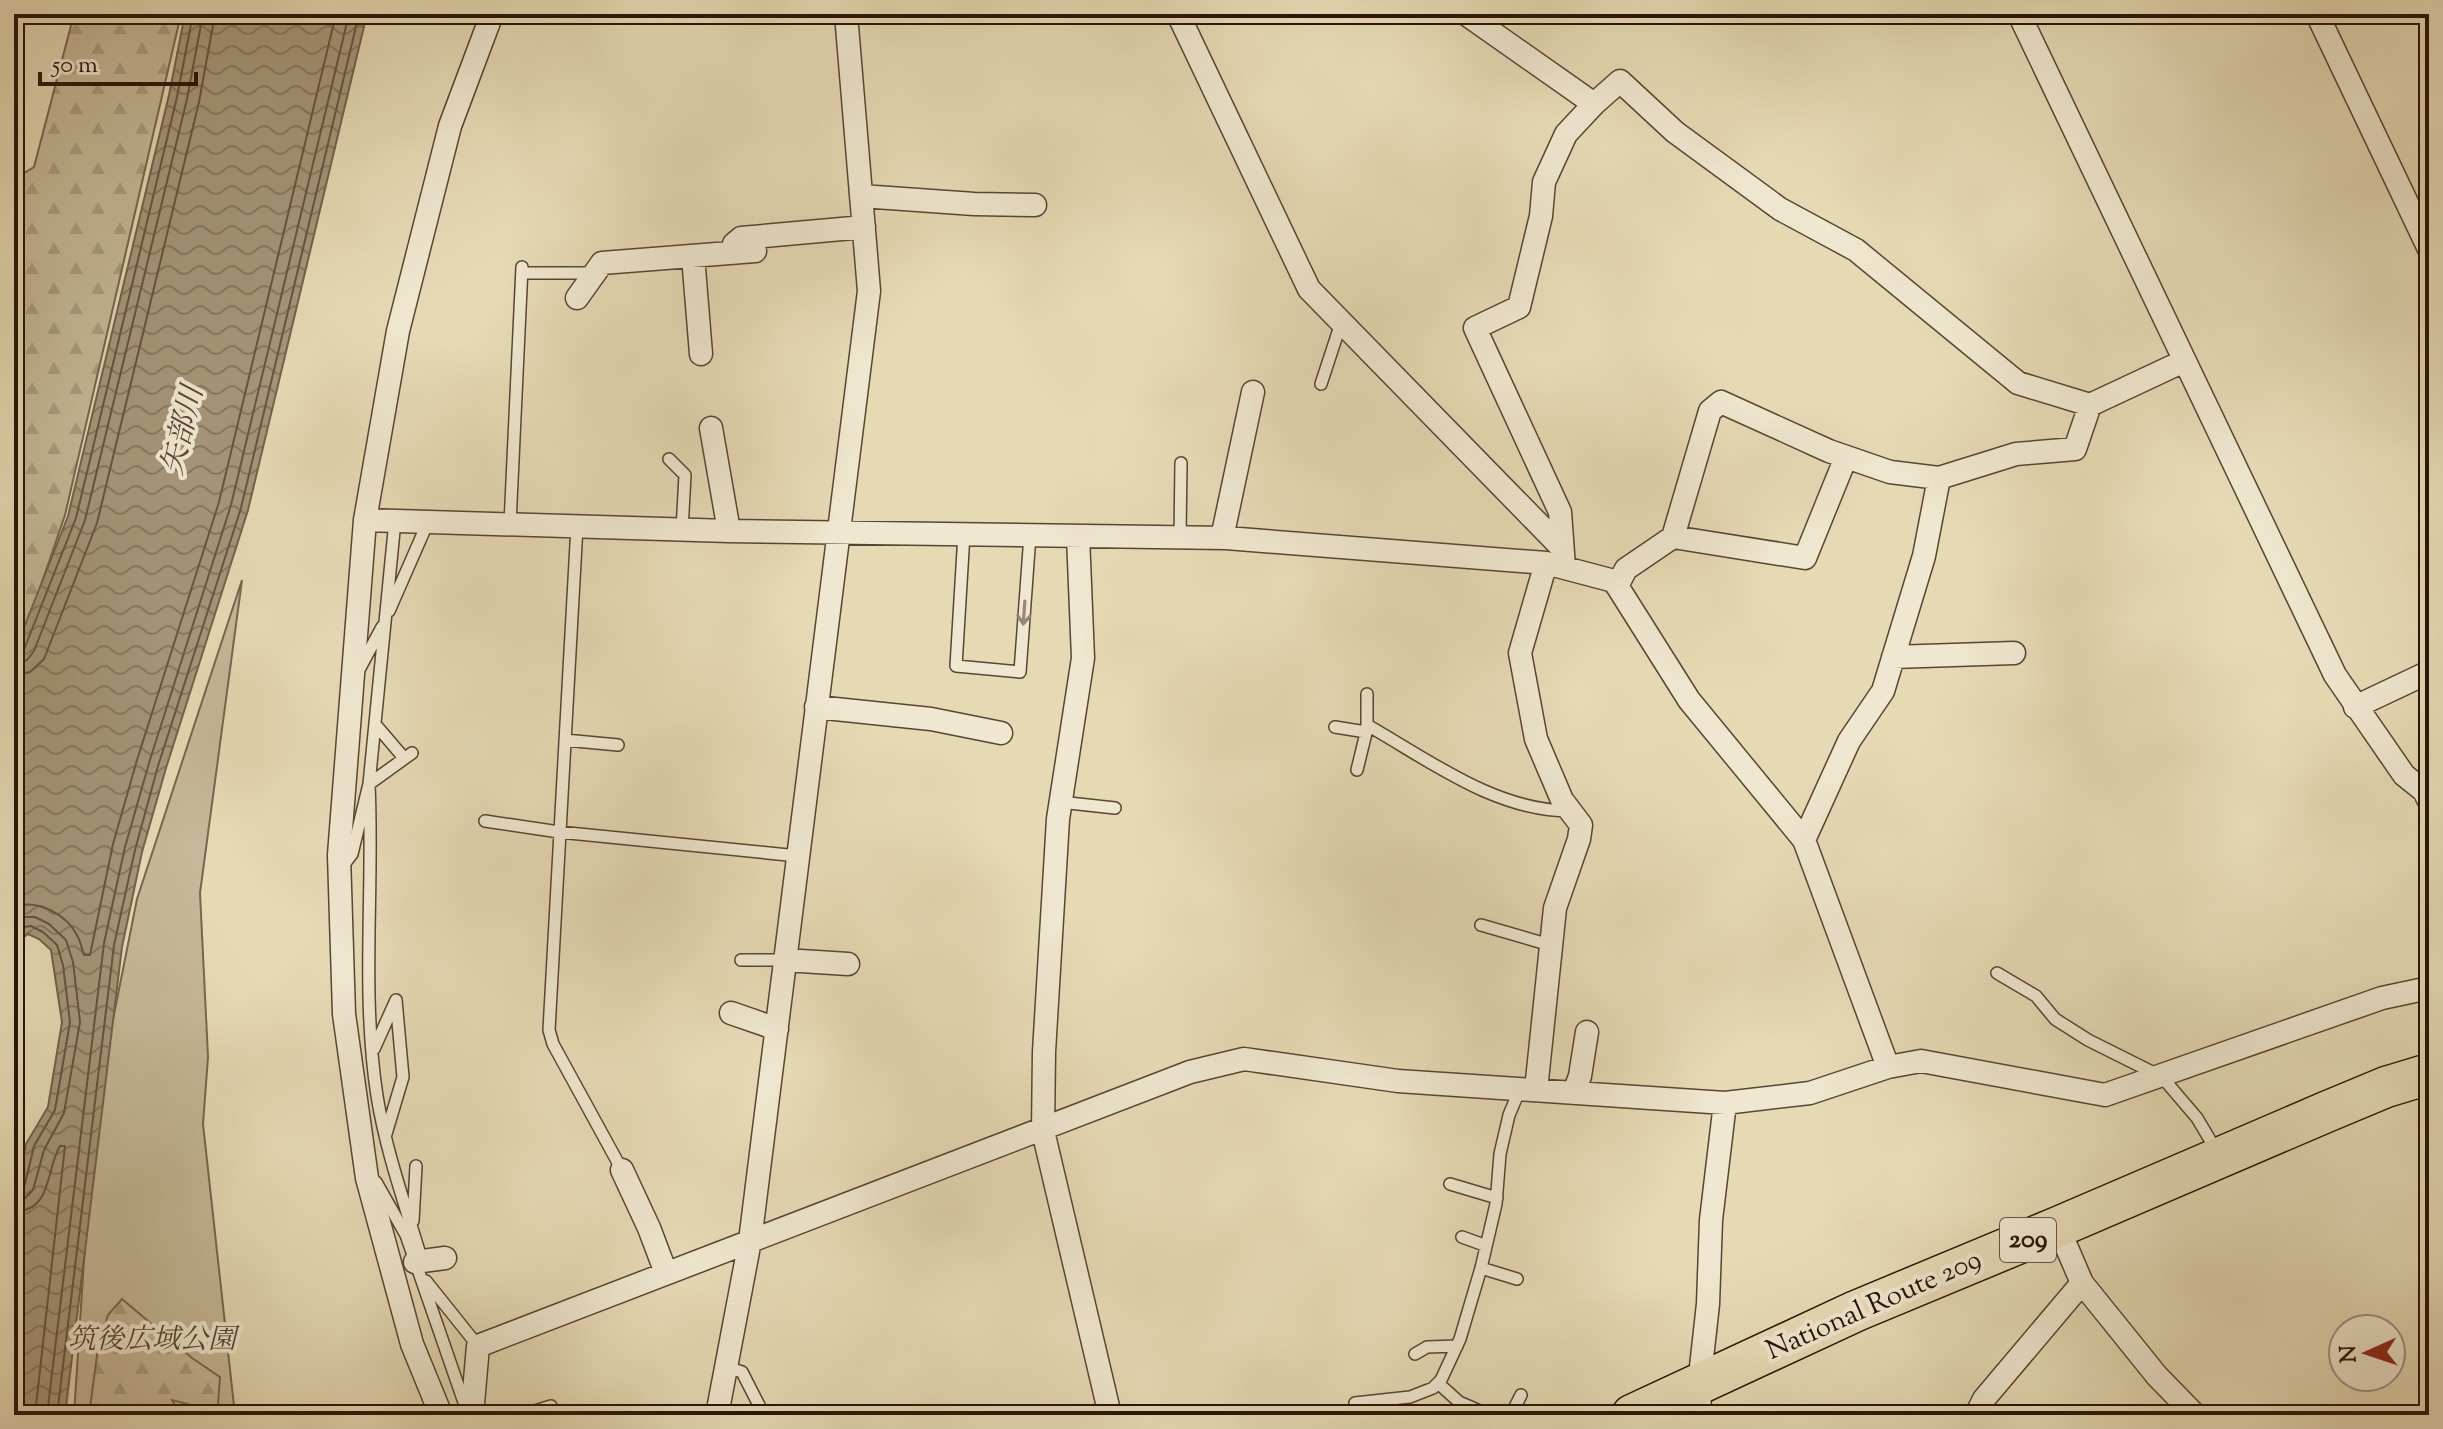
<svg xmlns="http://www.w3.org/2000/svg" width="2443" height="1429" font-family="'Sorts Mill Goudy','Noto Serif JP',serif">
  <defs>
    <pattern id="forest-firs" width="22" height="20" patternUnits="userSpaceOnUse" patternTransform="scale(2)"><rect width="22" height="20" fill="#c6b898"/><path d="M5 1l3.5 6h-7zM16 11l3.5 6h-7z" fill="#aa9d82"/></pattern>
    <pattern id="water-waves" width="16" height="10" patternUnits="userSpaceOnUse" patternTransform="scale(2)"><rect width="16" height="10" fill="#a6967a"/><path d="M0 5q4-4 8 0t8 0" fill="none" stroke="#877962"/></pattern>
  </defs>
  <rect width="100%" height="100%" fill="#e6dab5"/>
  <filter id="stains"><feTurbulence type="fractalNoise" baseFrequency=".0025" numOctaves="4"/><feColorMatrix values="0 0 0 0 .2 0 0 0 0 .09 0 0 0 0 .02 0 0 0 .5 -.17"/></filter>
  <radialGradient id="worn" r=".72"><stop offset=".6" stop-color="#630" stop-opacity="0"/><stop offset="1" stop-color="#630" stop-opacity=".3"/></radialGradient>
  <path fill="#c6b898" stroke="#786650" stroke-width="2" d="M242,580L200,893L208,1057L203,1124L235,1415H74L93,1120L137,899Z"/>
  <path fill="url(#forest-firs)" stroke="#786650" stroke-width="2" d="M74,14H181L65,515L14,664V179L34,167Z
    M122,1299L192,1358L220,1377L218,1405H191L172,1400L181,1415H89L98,1348L108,1315Z"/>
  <path fill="url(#water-waves)" stroke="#74624c" stroke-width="2" d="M185,14H367L248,510L166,768L142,852L122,947L65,1415H14V1200L26,1144L48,1107L62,1022L51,950L39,939L28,934L19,941L14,954V653L68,516L169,95Z"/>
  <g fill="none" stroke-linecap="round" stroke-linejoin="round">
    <path stroke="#685441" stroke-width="2" d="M14,653L20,652L25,647L76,518L177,97L193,14
      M14,663L27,660L34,651L85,520L187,99L203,14
      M14,675L30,672L44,659L97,523L199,102L215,14
      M14,907C37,898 68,915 78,937C81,943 82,950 84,955H90L113,844L137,760L219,502L336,14
      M14,922L24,917H35L49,924L66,940L73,962L80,1022L64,1113L44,1150L33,1190L25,1198L14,1200
      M14,935L24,927L31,926L43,932L57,945L63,965L70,1022L55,1110L34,1146L25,1184L20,1189H14
      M14,1212C53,1210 45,1171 60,1146H65L35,1415
      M47,1415L104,943L125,847L149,763L231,505L349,14
      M57,1415L114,945L135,850L158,766L241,508L359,14"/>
    <defs>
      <path id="lane" d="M522,273H593
        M1321,384L1341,323
        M669,459L685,475L682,530
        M510,524L522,267
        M577,526L549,1030L553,1044L622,1170
        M964,534L956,666L1020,672L1030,535
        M1180,537L1181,463
        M389,611L428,522
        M360,668L382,627
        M375,724L404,758
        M1367,725C1429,760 1495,811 1570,811
        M1335,727L1366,732
        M565,740L618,745
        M412,753L369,784C374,888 361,992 377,1096C386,1152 406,1207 422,1261
        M1357,770L1367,729V694
        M1060,802L1115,808
        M485,821L559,832L798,856
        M342,867L352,854L369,784L395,521
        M1481,925L1550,945
        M741,960H785
        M1997,973L2036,996L2055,1019L2088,1040L2162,1077L2197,1118L2216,1150
        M374,1049L396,1000L403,1077L386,1134
        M376,1182L406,1235L467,1411
        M1450,1184L1497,1198
        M413,1221L416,1166
        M1462,1237L1484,1245
        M1481,1268L1517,1279
        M426,1281L478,1346
        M1415,1354L1427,1347L1457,1346
        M726,1367L742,1372L764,1415
        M1438,1383L1459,1402L1489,1415
        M1355,1403L1410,1397L1433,1388L1441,1380L1460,1339L1481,1268L1496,1204L1500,1154L1509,1115L1520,1089
        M522,1415L551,1406
        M1511,1415L1521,1395"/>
      <path id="street" d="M1178,14L1309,289L1562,548
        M1466,14L1594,104
        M2019,14L2335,675L2404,775L2424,791L2429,801
        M2317,14L2429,249
        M861,196L974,204L1035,205
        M734,244L741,238L864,227
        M693,256L701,354
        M577,298L602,263L755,251
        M711,428L729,531
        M365,520L729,531L1226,538L1546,563L1614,581L1689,700L1804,840L1888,1067
        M1078,536L1083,658L1058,819L1044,1052L1043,1131L1110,1415
        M1673,537L1710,411L1721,402L1829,451L1890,472L1939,478
        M1222,538L1253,392
        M1564,567L1560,512L1475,328L1519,307L1541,216L1544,182L1566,134L1594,104L1620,81L1675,132L1780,209L1856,250L2018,383L2090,405L2184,361
        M1617,586L1626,569L1673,537L1805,558L1846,457
        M1893,657L2014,653
        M816,707L931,719L1001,733
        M2355,707L2429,672
        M1804,840L1849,741L1883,691L1924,556L1939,478L2016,454L2075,449L2090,405
        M785,960L848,964
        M731,1013L777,1029
        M1536,1090L1555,908L1579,839L1581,825L1562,800L1536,739L1520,653L1546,563
        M1574,1092L1580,1076L1587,1032
        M622,1170L649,1228L666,1273
        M415,1262L445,1258
        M2082,1283L2157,1376L2195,1415
        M441,1415L412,1344L367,1178L344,1014L339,855L365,520L398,331L450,126L492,14
        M472,1415L478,1346L1190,1072L1244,1059L1398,1081L1725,1103L1810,1093L1888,1067L1921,1061L2105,1095L2382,998L2429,988
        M717,1415L750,1241L869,291L846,14
        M1700,1415L1699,1385L1708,1304L1711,1220L1725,1103
        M1976,1415L1984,1399L2082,1283L2058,1227"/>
      <path id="highway" d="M1632,1415L1856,1311L2058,1227L2326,1112L2386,1087L2429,1074"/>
    </defs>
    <use href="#lane" stroke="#584533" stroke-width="14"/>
    <use href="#street" stroke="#584533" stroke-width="25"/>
    <use href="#highway" stroke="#291308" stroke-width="43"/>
    <use href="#lane" stroke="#efe7cf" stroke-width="11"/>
    <use href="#street" stroke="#efe7cf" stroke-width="22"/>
    <use href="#highway" stroke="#e6dab5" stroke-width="40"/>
  </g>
  <defs><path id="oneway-shaft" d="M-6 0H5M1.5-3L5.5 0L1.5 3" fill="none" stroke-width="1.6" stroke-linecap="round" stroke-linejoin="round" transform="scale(2)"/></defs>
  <use stroke="#968875" href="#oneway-shaft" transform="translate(1024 613) rotate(94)"/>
  <g text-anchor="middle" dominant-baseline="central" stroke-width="8" stroke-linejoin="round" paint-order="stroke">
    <rect fill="#efe7cf" stroke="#645344" stroke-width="2" x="2000" y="1218" width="56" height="44" rx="6"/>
    <g font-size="26" font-weight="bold" fill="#291308">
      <text x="2028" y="1240">209</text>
    </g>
    <g font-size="28" fill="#291308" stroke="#efe7cf">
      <text transform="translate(1874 1306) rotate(-24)">National Route 209</text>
    </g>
    <g font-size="28" font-style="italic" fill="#584533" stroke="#efe7cf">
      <text x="152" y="1341">筑後広域公園</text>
    </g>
    <g font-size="30" font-style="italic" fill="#5b4736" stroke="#efe7cf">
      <text transform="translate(184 431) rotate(-76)">矢部川</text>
    </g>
  </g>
  <rect width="2443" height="1429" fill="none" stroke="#e6dab5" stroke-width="48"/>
  <rect x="16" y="16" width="2411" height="1397" fill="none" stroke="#291308" stroke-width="4"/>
  <rect x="24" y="24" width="2395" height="1381" fill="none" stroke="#291308" stroke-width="2"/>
  <g transform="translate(2367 1353) rotate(267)"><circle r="38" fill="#efe7cf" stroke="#a0927f" stroke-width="2"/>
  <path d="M0-6L14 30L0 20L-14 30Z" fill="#8f2418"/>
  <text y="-12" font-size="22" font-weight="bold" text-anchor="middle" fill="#291308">N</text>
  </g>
  <path d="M40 72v12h156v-12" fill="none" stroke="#291308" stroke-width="4"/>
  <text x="52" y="72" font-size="24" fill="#291308" stroke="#efe7cf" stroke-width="6" paint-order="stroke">50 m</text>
  <rect width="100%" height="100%" filter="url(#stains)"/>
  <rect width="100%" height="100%" fill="url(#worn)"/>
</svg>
